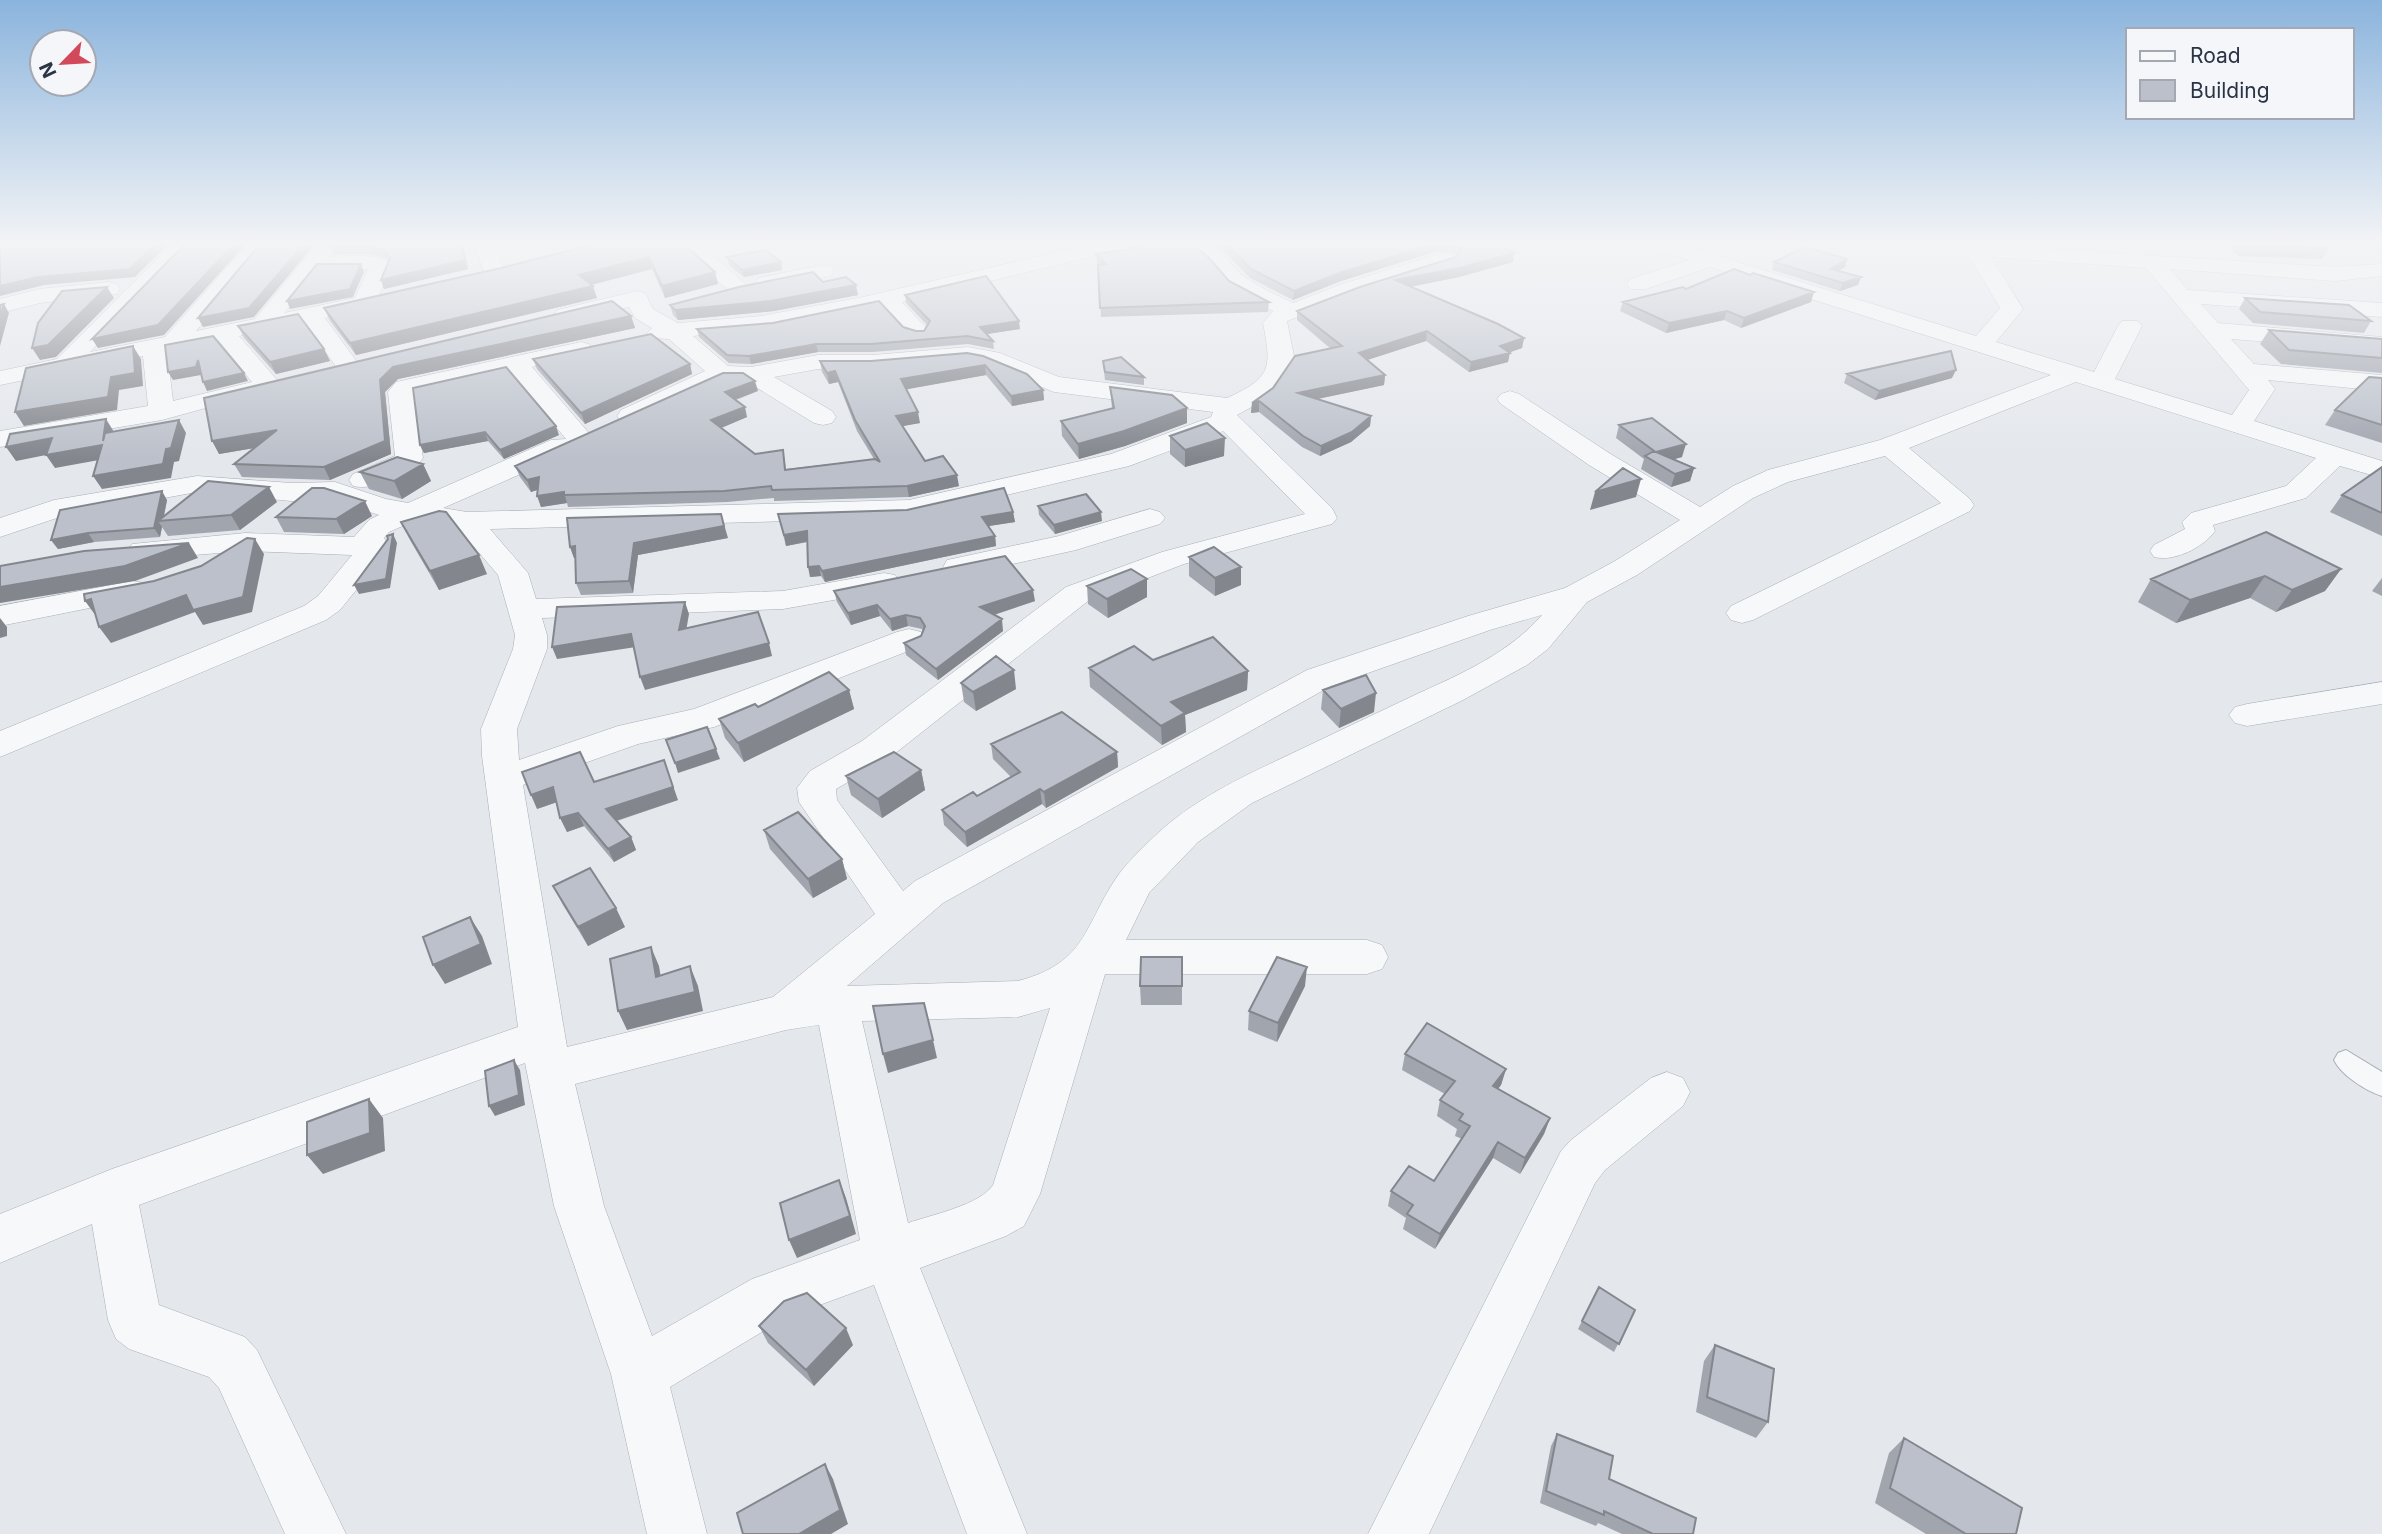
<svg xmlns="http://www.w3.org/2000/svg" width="2382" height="1534" font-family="Inter,sans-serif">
  <rect width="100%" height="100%" fill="#e4e7ec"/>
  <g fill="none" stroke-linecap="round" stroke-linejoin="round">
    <defs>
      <path id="service" d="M2346,1050L2382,1072V1096C2366,1091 2341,1075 2334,1060L2338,1053Z"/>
      <path id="minor" d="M172,244H194L90,352L165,337L248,244H269L196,331L255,319L317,244H338L329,257C346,257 379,250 391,266L379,295L386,301L383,306L325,318L360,366L357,371L348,373L339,371L305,322L239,336L278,381L282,386L278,391L264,392L162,420L0,447V431L148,406L143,356L0,385V371L57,359ZM319,269H368L355,298L284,313ZM218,340L252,382L173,401L167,351Z
        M474,244H494L505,273L502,278H486Z
        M677,244H700L750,288L747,293H731Z
        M1092,244H1131L1128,248L902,302L929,331L925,336C905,341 894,320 881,306L776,328L693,336L728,366L751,367L818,355H873L968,347L1000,353L1059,377L1227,398C1271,378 1272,369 1263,323L1273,311L1231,289L1211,265L1187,244C1234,244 1219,261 1249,280C1263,289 1279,296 1293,303L1342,284L1438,254H1454L1457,259L1454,264L1358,294L1287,321L1294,356L1292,366L1270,397L1237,415L1332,508L1337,518L1332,524L1184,564L1088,601L888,759L836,789L837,800L903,891L915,881L1307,670L1468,616L1565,588L1615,561L1680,520L1589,465L1501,404L1497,399L1501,394L1510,391L1519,394L1609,453L1700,507L1733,486L1768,470L1880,440L2051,375L1710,267L1646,289H1630L1627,284L1630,279L1689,260L1651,248L1648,244H1679L1976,336L2000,308L1962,244L2335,267L2382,264V276L2335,281L2170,269L2188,290L2382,303V317L2201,304L2218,323L2382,337V351L2231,339L2254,364L2382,375V391L2268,380L2275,389L2254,421L2382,461V478L2340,466L2306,498L2213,525L2215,531C2203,548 2174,562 2154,557L2150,551L2154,545L2185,529L2182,522L2191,513L2286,486L2316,458L2076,382L1909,448L1970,499L1974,505L1970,511L1753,620L1742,623L1731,620L1726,613L1731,606L1941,503L1885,456L1788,482L1753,498L1637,575L1587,602L1548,649L1527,665L1463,700L1252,803L1198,842L1149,893L1126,940H1367L1382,945L1388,957L1382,969L1367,974H1105L1040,1194L1024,1226L1006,1236L920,1268L1027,1534H967L874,1285L787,1317L670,1387L707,1534H647L611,1374L554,1206L525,1063L139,1205L159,1305L245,1337L257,1350L346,1534H285L219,1388L209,1377L129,1349L116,1339L108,1320L92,1224L0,1263V1214L112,1169L518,1027L482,756L481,729L513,649L515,635L498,575L458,528L414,521L389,532L384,538L390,547L386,553L340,610L326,620L0,757V731L304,606L318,596L352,555L245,551L143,559L132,556L128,550L132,544L245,533L354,537L369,520L379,515L332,500L291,501L197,492L60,517L0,537V518L54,500L197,476L291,483L335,482L386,499L408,503L551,440L566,439L510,372L414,393L423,458C410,476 374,491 353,486L349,480L353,474L395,456L388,392L396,382L581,342L589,344L593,349L589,354L532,367L588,432L592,438L588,444L574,445L571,452L443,508L467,512L909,500L1111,454L1211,417L1213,412L1054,392L985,364L968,361L873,369H818L774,377L832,411L836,417L832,423L823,425L814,423L746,381H725L630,424L621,422L617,416L621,410L705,371L669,339L651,338L647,333L652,328L635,318L629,307L565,322L557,320L554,315L557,310L637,291L645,293L653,309L678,323L761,316L863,297ZM1991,257L2146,268L2249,390L2232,415L2115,379L2142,326L2138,321H2122L2118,326L2094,372L1996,342L2023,309ZM1223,431L1305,514L1162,552L1066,587L862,741L810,771L797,788L799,802L875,914L773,997L567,1047L523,785L638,744L714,727L921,646L925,639L921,632L909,629L897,632L694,709L618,726L519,760L517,729L547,649V635L542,618L783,609L884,591L895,589L900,582L895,575L884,573L783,591L536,599L528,573L490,529L909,518L1129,466ZM1542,615C1509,653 1463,673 1417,694C1377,713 1337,732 1297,751C1253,772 1210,791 1172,821C1156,834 1131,858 1119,874C1083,925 1089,962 1018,981L847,986L943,903L1331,686L1490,630ZM1050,1008L993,1185C980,1205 931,1215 908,1223L862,1021L1018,1017ZM819,1025L860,1240L752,1279L652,1336L604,1206L575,1084L786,1030Z
        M823,265L831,266L834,271L831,276L766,290L758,288L755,283L758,278Z
        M109,282L117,284L120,289L117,294L40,303L0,313V299L39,289Z
        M1150,509L1160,512L1165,518L1160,524L1076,550L958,576L947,574L943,567L947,560L1059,536Z
        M133,581L144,583L149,590L144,597L0,626V606Z
        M2382,682V704L2247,726L2235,723L2229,715L2235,707L2247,704Z
        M1667,1072L1683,1078L1690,1092L1683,1106L1605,1170L1595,1183L1429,1534H1368L1561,1151L1571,1140L1651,1078Z"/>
    </defs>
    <use href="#service" stroke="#a9aeb7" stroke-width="2"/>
    <use href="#minor" stroke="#a9aeb7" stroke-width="1"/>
    <use href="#service" fill="#f7f8fa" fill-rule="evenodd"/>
    <use href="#minor" fill="#f7f8fa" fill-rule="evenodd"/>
  </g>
  <path fill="#a1a5ae" d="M331,244H463L468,269L384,289L389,261L387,259L371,254H334L330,246Z
    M595,244L715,272L718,284L665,298L652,269L591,285L597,298L356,355L330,321L324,308L501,268Z
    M1130,244H1193L1229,281L1269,302L1268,312L1101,317L1099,265L1097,263L1096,254L1130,249Z
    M1208,244H1499L1513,262L1459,277L1410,287L1524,338L1522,348L1509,352L1508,362L1469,372L1426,341L1367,360L1385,375L1384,385L1317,399L1371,416L1370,426L1351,442L1320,456L1302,447L1259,412L1251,413L1252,403L1331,349L1297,320V311L1456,257L1457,256L1456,253L1437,251L1341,281L1293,300L1250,278L1221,248Z
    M2225,244H2319L2328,249L2322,259L2239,256Z
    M727,257L782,270L744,277L729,265Z
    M1847,259L1845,267L1838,271L1861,277L1858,285L1840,291L1772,270L1774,262Z
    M823,282L858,295L774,311L678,320L673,315L670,305Z
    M1686,289L1811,302L1741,328L1724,320L1666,333L1620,311L1623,302Z
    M905,295L1020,329L987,334L993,341L994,349L968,344L873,352H818L751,364L729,363L699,337L697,329L924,331L927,325L906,303Z
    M2245,298L2371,321L2364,333L2253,323L2239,309Z
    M631,316L635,328L398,379L385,392L391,454L330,480L242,477L234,464L254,448L219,454L204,398Z
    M238,326L324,349L330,361L276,374L244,338Z
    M2269,330L2382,339V373L2281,364L2260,344Z
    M967,353L1043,390L1044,400L1012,406L986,375L906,389L920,423L902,426L925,461L959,486L909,497L774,501V498L727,502L568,507L567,503L541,507L537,490L531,492L520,477L515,466L758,391L736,400L747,417L721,428L755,454L783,450L786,469L874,459L857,431L838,382L829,384L822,372L820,361H871Z
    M533,359L690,364L692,374L585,424L537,369Z
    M1103,361L1144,377V385L1105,380Z
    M1847,374L1952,378L1875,400L1844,383Z
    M2382,378V443L2325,425L2335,410Z
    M1110,387L1187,408V423L1125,446L1079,459L1062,436L1061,421L1112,408Z
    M413,388L559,435L504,459L488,441L424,453L420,445Z
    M1619,425L1682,457L1673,459L1694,468L1690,481L1671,487L1641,469L1644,459L1616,438Z
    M1170,436L1224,456L1185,467L1170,454Z
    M423,464L431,481L402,499L369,489L360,472Z
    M2382,467V536L2330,512L2342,495Z
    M167,500L164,516L277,502L240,530L168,536L162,527L160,537L94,542L58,549L51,540Z
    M1038,506L1102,521L1055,534L1039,515Z
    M1013,512L1015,522L988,526L995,536L996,546L825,582L821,576L810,577L808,542L786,546L778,514Z
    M372,516L344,534L284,532L276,517Z
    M401,522L487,574L439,590L410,540Z
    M728,538L638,555L633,593L581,595L576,583L575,558H574L570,547Z
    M1189,557L1241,567V585L1215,596L1189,576Z
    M2341,569L2325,591L2276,612L2250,598L2176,623L2138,602L2151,579Z
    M2382,578V596L2372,591Z
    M1147,579V597L1108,618L1088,604L1087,586Z
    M834,591L1035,601L994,615L1003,631L938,680L906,655L904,643L921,636L923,631L922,629L908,626L892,631L880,616L851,625L837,602Z
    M1153,660L1248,671L1247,690L1185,715L1186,732L1162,745L1090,687L1089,668Z
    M961,683L1016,689L976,711L964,702Z
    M849,690L854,709L744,762L725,738L719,719L758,707Z
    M1323,690L1374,712L1339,728L1321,709Z
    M991,744L1117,752L1118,767L1046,808L1042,804L967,847L944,825L942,810L977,796L1011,777L993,759Z
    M921,770L925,790L882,818L851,795L846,776Z
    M594,782L678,800L617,821L631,837L636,850L614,862L584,826L567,832L557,802L537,809Z
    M764,830L842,859L847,879L813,898L770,849Z
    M553,886L625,927L588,946L563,905Z
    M1182,957V1005H1141L1140,986Z
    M1305,986L1277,1042L1248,1030L1249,1011Z
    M1405,1054L1506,1069L1501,1085L1498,1089L1550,1118L1544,1134L1520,1174L1493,1158L1435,1249L1403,1229L1406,1218L1388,1206L1391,1191L1434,1181L1462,1139L1455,1136L1457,1129L1437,1116L1440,1100L1445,1094L1402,1070Z
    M1599,1287L1635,1310L1614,1352L1578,1329Z
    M759,1326L853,1345L814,1386L768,1343Z
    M1715,1345L1768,1422L1756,1438L1696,1412L1704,1361Z
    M1557,1434L1609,1479L1693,1534H1622L1598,1523L1596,1526L1540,1503L1551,1446Z
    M1904,1438L2016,1534H1926L1875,1503L1889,1453Z"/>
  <path fill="#83868d" d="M155,244H168L135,277L44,285L0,296V286Z
    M234,244H246L164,335L98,348L92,339Z
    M304,244H315L254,317L203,327L198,318Z
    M461,244H463L468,269L384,289L381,280Z
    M558,244H573L559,247Z
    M1434,244H1438L1437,251L1341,281L1293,300L1294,291L1342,272Z
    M1514,253L1513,262L1459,277L1394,290L1395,280Z
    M649,257L652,269L583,287L579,275Z
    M1847,259L1845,267L1828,277L1831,269Z
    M781,262L782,270L744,277L742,270Z
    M361,264L364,272L353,297L290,309L287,301Z
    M715,272L718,284L665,298L662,286Z
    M1861,277L1858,285L1840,291L1843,283Z
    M856,285L858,295L774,311L678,320L675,310Z
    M593,286L597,298L356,355L350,343Z
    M107,287L114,298L56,357L40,360L32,348Z
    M1814,292L1811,302L1741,328L1744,318Z
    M4,304L9,313L0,346V316Z
    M1727,311L1724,320L1666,333L1669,323Z
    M631,316L635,328L398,379L385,392L391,454L330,480L324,467L380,380L393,367Z
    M1019,321L1020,329L981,335L980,327Z
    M1427,331L1426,341L1358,363L1359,353Z
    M1524,338L1522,348L1505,354L1510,353L1508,362L1469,372L1471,362L1500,346Z
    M816,344L818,352L751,364L749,356Z
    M133,346L141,359L143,386L119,390L117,410L24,426L15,412L111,377Z
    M324,349L330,361L276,374L270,362Z
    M198,360L201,375L173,380L168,372Z
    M690,364L692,374L585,424L581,413Z
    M985,365L986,375L903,390L901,379Z
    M1956,370L1952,378L1875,400L1879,391Z
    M835,371L838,382L829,384L827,373Z
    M244,373L248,381L207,391L203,382Z
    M1385,375L1384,385L1298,403V393Z
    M755,381L758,391L728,402L725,392Z
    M1043,390L1044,400L1012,406L1011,396Z
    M1259,401V412L1251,413L1252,403Z
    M745,407L747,417L714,431L711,420Z
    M1187,408V423L1125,446L1079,459L1078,444Z
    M918,412L920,423L898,427L896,416Z
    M1371,416L1370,426L1351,442L1320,456L1321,446Z
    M106,419L114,432L103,441Z
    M179,420L186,433L179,461L174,462L171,478L102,489L93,476L166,449Z
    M556,426L559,435L504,459L500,450Z
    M277,430L284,443L219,454L212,441Z
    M485,432L488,441L424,453L420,445Z
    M52,438L102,445L110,458L55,468L46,455L16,461L6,447Z
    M1225,438L1224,456L1185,467V450Z
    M1686,444L1682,457L1658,464L1656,452Z
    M423,464L431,481L402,499L394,481Z
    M1694,468L1690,481L1671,487L1675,474Z
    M957,475L959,486L909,497L907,486Z
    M539,477L543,488L531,492L527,480Z
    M1641,479L1636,497L1590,510L1595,492Z
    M269,487L277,502L240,530L231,515Z
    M162,491L167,500L163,520L158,521L162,527L160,537L154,528Z
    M564,492L567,503L541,507L537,496Z
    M365,501L372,516L344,534L336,519Z
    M1013,512L1015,522L983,527L982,517Z
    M1101,512L1102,521L1055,534L1054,525Z
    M721,514L728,538L638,555L633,593L629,581L634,543Z
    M807,531L810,541L786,546L784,535Z
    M88,533L94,542L58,549L51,540Z
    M393,534L397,543L390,588L359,594L354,585Z
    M995,536L996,546L825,582L822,571Z
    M255,539L264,554L252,612L203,625L195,612L111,643L99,627L186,595Z
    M189,543L198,558L135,581L0,603V587Z
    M575,546L579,557L574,558L570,547Z
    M479,555L487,574L439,590L430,571Z
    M819,566L821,576L810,577L808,567Z
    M1241,567V585L1215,596V578Z
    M2341,569L2325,591L2276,612L2292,590Z
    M2265,576L2250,598L2176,623L2190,600Z
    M1147,579V597L1108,618L1107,599Z
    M1033,590L1035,601L981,619L980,607Z
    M91,599L96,616L85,601Z
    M685,602L689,614L684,643L679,630Z
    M877,605L880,616L851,625L848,613Z
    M906,615L908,626L892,631L890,619Z
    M0,618L7,627V636L0,638Z
    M1002,619L1003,631L938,680L936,669Z
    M631,634L636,647L557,659L552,647Z
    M769,643L772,656L645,690L640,677Z
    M1014,670L1016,689L976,711L973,692Z
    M1248,671L1247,690L1185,715L1186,732L1162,745L1161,726L1171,702Z
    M849,690L854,709L744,762L738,743Z
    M1376,693L1374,712L1339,728L1341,709Z
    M716,749L720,759L678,773L675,763Z
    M1117,752L1118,767L1046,808L1044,792Z
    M664,760L678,800L612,822L606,809Z
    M921,770L925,790L882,818L878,799Z
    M553,787L560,801L537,809L531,795Z
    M1040,789L1042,804L967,847L965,832Z
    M578,813L584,826L567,832L560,818Z
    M631,837L636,850L614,862L608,849Z
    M842,859L847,879L813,898L808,879Z
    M616,908L625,927L588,946L578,927Z
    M470,917L482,936L492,964L445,984L433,965Z
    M651,947L659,966L664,996L656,977Z
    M690,966L698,986L703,1011L627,1030L618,1011Z
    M1307,967L1305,986L1277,1042L1278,1023Z
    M933,1040L937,1058L888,1073L883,1054Z
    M514,1060L520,1070L525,1105L495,1116L489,1106Z
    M1506,1069L1501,1085L1488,1101L1493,1086Z
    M369,1099L383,1118L385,1151L323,1174L307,1155Z
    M1550,1118L1544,1134L1520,1174L1525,1158Z
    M1498,1142L1493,1158L1435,1249L1440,1234Z
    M839,1180L846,1198L856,1234L797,1258L789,1240Z
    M846,1328L853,1345L814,1386L806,1370Z
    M825,1464L833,1479L848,1524L831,1534H799Z"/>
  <path fill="#bbc0ca" stroke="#83868d" stroke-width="2" d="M0,244H155L130,269L38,277L0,286Z
    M185,244H234L158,325L92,339Z
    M260,244H304L249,308L198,318Z
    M331,244H461L465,260L381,280L390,258L384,250L367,245L330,246Z
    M595,244H684L715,272L662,286L649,257L579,275L593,286L350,343L324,308L501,268Z
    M1134,244H1193L1209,258L1229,281L1269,302L1100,308L1098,265L1105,264L1096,254L1138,248Z
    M1226,244H1434L1342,272L1294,291L1251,269Z
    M1458,244H1499L1514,253L1460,268L1395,280L1498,324L1524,338L1500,346L1510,353L1471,362L1427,331L1359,353L1385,375L1298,393L1371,416L1352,432L1321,446L1303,436L1259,401L1252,403L1273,388L1295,356L1342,346L1297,311L1360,287L1456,257L1461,251Z
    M2243,244H2319L2328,249L2244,245Z
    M1805,247L1847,259L1831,269L1861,277L1843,283L1774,262Z
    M765,250L781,262L742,270L727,257Z
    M317,264H361L350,289L287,301Z
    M1734,269L1750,275L1753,273L1814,292L1744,318L1727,311L1669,323L1623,302L1683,287L1686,289Z
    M813,272L823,282L846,277L856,285L771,301L675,310L670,305L739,287Z
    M986,276L1019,321L980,327L993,341L967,336L871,344H816L749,356L727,355L697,329L773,323L879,301L903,327L916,331H924L930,321L905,295Z
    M107,287L48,345L32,348L38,323L62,291Z
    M2245,298L2349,305L2371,321L2260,312Z
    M612,301L631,316L393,367L380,380L385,441L324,467L234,464L277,430L212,441L204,398Z
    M4,304L0,316V305Z
    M298,314L324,349L270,362L238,326Z
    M2269,330L2382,339V358L2289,350Z
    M651,334L690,364L581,413L533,359Z
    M213,336L244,373L203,382L198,360L196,367L168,372L165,345Z
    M133,346L135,373L111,377L108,397L15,412L26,368Z
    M1951,351L1956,370L1879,391L1847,374Z
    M967,353L983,356L1027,374L1043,390L1011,396L985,365L901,379L918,412L896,416L925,461L943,456L957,475L907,486L772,490L771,486L724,491L564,495V492L537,496L539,477L527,480L515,466L723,373H743L755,381L725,392L745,407L711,420L755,454L783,450L785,470L875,459L880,462L855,420L835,371L827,373L820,361H871Z
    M1121,357L1144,377L1105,372L1103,361Z
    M506,367L556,426L500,450L485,432L420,445L413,388Z
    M2369,377L2382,378V425L2335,410Z
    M1110,387L1172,395L1187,408L1124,431L1078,444L1061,421L1114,408Z
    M1652,418L1686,444L1656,452L1694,468L1675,474L1645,456L1654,451L1619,425Z
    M106,419L103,441L105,433L179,420L171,448L166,449L163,464L93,476L102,445L46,455L52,438L6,447L10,434Z
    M1207,423L1225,438L1185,450L1170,436Z
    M397,457L423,464L394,481L360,472Z
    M2382,467V513L2342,495Z
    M1623,468L1641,479L1595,492Z
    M208,481L269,487L231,515L158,521Z
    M312,488H324L365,501L336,519L276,517Z
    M1004,488L1013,512L982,517L995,536L822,571L819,566L808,567L807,531L784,535L778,514L907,510Z
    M162,491L154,528L88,533L51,540L60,510Z
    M1086,494L1101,512L1054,525L1038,506Z
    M439,511L446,512L479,555L430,571L401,522Z
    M721,514L724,526L634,543L629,581L576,583L575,546L570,547L567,518Z
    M2266,532L2341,569L2292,590L2265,576L2190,600L2151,579Z
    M393,534L386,579L354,585L388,539L387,536Z
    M247,538L255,539L243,597L193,610L186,595L99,627L91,599L85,601L84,594L154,581L201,566Z
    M189,543L125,566L0,587V566L84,551Z
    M1214,547L1241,567L1215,578L1189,557Z
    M1005,556L1033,590L980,607L1002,619L936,669L904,643L921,636L925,626L920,618L906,615L890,619L877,605L848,613L834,591Z
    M1131,569L1147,579L1107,599L1087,586Z
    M685,602L679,630L758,612L769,643L640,677L631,634L552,647L557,607Z
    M1213,637L1248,671L1171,702L1185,713L1161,726L1089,668L1134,646L1153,660Z
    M996,656L1014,670L973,692L961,683Z
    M829,672L849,690L738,743L719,719L755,704L758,707Z
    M1366,675L1376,693L1341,709L1323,690Z
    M1062,712L1117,752L1044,792L1040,789L965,832L942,810L973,792L977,796L1020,772L991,744Z
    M707,727L716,749L675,763L666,740Z
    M580,752L594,782L664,760L673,787L606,809L631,837L608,849L578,813L560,818L553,787L531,795L522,772Z
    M894,752L921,770L878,799L846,776Z
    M798,812L842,859L808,879L764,830Z
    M590,868L616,908L578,927L553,886Z
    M470,917L481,944L433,965L423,937Z
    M651,947L656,977L690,966L695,992L618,1011L610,959Z
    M1141,957H1182V986H1140Z
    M1277,957L1307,967L1278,1023L1249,1011Z
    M924,1003L933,1040L883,1054L873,1006Z
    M1427,1023L1506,1069L1493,1086L1550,1118L1525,1158L1498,1142L1440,1234L1407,1214L1413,1205L1391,1191L1409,1166L1434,1181L1470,1126L1459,1120L1463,1114L1440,1100L1455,1081L1405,1054Z
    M514,1060L519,1095L489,1106L485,1071Z
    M369,1099L370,1133L307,1155V1122Z
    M839,1180L850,1216L789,1240L780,1203Z
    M1599,1287L1635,1310L1619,1344L1582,1321Z
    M807,1293L846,1328L806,1370L759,1326L784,1301Z
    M1715,1345L1774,1369L1768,1422L1707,1397Z
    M1557,1434L1613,1456L1609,1479L1696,1518L1693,1534H1653L1604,1511V1515L1546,1491Z
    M1904,1438L2022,1508L2016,1534H1966L1890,1488Z
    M825,1464L840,1510L799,1534H743L737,1513Z"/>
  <linearGradient id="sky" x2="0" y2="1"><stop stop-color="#8bb4dd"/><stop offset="0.53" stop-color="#f3f4f6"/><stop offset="1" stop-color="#f3f4f6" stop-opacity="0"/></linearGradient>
  <rect width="2382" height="459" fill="url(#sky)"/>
  <rect x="2126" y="28" width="228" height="91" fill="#f4f6f9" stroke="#a4a8b1" stroke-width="2"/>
  <rect x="2140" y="51" width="35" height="10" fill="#f7f8fa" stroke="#a4a8b1" stroke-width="2"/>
  <text x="2190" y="63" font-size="21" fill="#2b3445">Road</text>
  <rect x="2140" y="80" width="35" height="21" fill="#bbc0ca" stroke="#a4a8b1" stroke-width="2"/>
  <text x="2190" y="98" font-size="21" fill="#2b3445">Building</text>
  <g transform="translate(63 63) rotate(245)"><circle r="33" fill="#f4f6f9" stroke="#a4a8b1" stroke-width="2"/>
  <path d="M0-5L12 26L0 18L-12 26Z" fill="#d1495b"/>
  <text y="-10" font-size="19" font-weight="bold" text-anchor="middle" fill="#2b3445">N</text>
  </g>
</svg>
